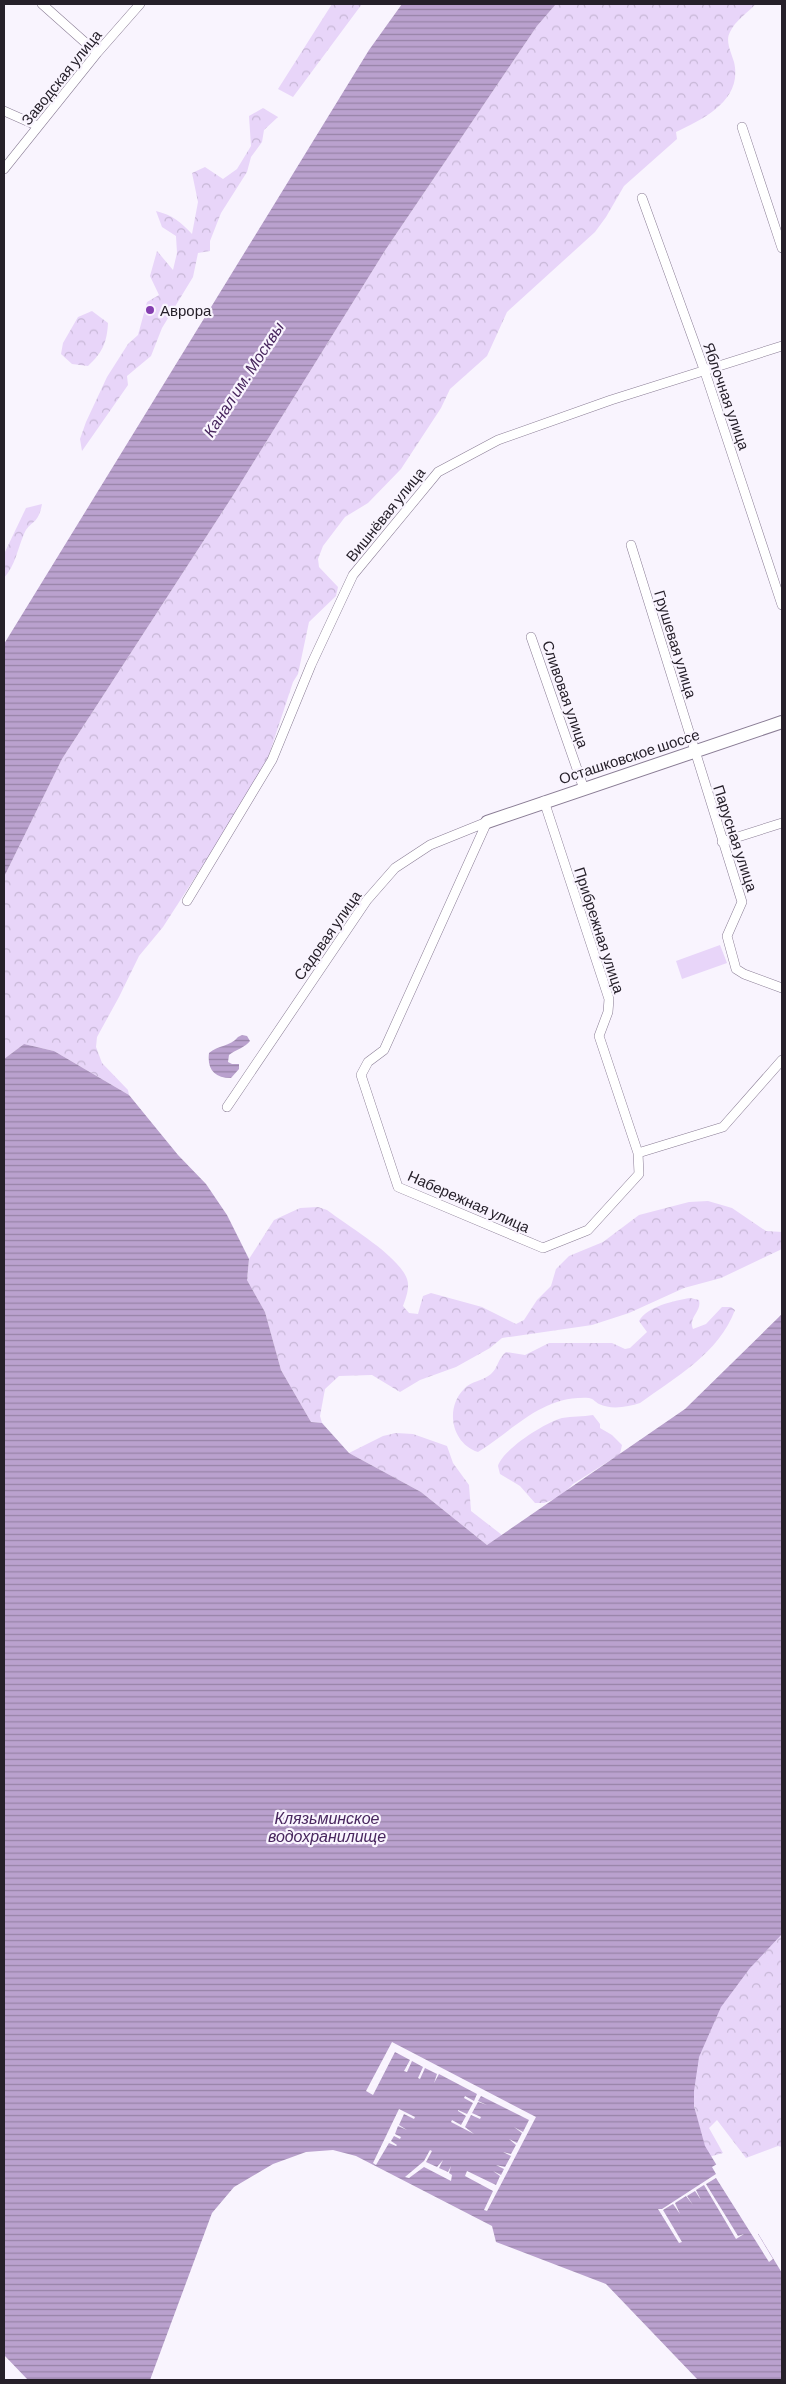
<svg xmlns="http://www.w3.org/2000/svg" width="786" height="2384" font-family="Barlow,sans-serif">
  <defs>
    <pattern id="forest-crowns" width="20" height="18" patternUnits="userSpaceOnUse" patternTransform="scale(1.25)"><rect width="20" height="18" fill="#e8d5f9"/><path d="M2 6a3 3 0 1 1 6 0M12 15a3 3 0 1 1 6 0" fill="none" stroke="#c7b7d6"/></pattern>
    <pattern id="water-rules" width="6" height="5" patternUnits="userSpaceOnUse" patternTransform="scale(1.25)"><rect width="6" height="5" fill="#baa1ce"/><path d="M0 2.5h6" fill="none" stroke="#9783a7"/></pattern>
  </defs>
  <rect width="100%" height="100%" fill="#f9f4fe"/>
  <path fill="url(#forest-crowns)" d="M332,4H362L293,97L278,89Z
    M556,4H756C748,12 735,21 730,32C725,41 731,52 734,62C743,100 704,119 676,132L677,139L624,186L606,217L595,232L507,312L487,356L450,389L441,408L401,469L368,503L345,517L323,546L318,559L319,567L338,587L336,596L309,622L298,674L293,682L264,770L220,843L203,865L163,927L139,956L119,997L97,1037L96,1047L102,1063L128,1090L129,1095L54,1051L24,1044L4,1059V877L62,759L232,497L386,249L537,26Z
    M263,108L278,117L264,130L262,142L251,157L247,172L221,213L210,241V251L198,253L193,277L162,328L151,356L127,376L128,385L82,451L80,439L86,422L107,377L128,344L138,335L147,302L159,295L150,276L157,251L173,270L177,253L176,236L162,227L156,211C172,215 181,222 192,234L198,202L192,173L205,167L223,179L237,169L251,146L249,116Z
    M92,311L108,323C107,343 102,353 88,366L72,364L61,354L63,343L78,317Z
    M42,504C38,526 30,520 24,534C17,550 16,564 4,578V554L26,508Z
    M708,1201L732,1208L766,1231L782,1232V1249L721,1278L684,1288L629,1313L592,1325L502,1338L490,1348L456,1367L420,1380L400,1392L372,1375L339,1376L325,1389L320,1416L322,1423L311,1422L281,1370L265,1312L247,1280L249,1259L274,1220L300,1208L318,1207L327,1210C348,1226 399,1256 407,1279C410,1287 406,1298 403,1306L409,1313L418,1314L423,1296L431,1293L482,1307L516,1324L524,1320L537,1300L551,1286L556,1269L569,1256L603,1242L639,1215L689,1202Z
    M690,1298L699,1300C702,1312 688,1317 693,1329L706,1324L722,1307H731L735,1310C719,1353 676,1377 640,1403C628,1407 611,1410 599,1404C595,1402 594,1399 589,1398C542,1395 514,1430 478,1452C451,1443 445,1408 464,1389C471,1381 483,1381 491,1374C498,1368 498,1358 506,1352L525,1355L549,1343H612L625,1349L630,1348L647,1332L639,1321C648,1306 673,1301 690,1298Z
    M593,1415L600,1424V1428L612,1435L622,1445L620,1454L573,1484L560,1497L544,1503H535L520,1486L500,1474L498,1466C503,1449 546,1422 562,1418C572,1416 583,1417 593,1415Z
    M396,1433L413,1434L447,1446L453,1463L469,1485L471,1511L502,1535L487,1545L421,1492L349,1453L383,1436Z
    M782,1917V2147L778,2146L746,2158L717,2120L709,2128L723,2153L705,2158L686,2066L694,2026Z"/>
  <path fill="#e8d5f9" d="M720,945L727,963L682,979L676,961Z"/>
  <path fill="url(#water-rules)" d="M402,4H556L537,26L386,249L232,497L62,759L4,877V644L369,50Z
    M242,1035L247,1036L250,1041C246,1047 235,1050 229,1055L228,1062L232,1064H239V1069L231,1078C214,1078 207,1069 209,1053C218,1045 230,1047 238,1037Z
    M24,1044L54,1051L129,1095L178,1155L206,1184L227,1215L249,1259L247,1280L265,1312L281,1370L311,1422L322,1423L349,1453L421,1492L487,1545L685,1409L782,1314V1934L750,1968L721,2007L699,2057L694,2091V2106L705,2146L782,2273V2380H698L606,2284L496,2242L492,2226L356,2156L333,2150L306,2152L273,2164L234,2187L212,2213L150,2380H28L4,2355V1059Z"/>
  <path fill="#f9f4fe" d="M392,2042L536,2117L487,2211L484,2210L493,2191L465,2176L467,2171L496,2185L500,2176L493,2171L501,2175L504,2169L496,2165L505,2167L511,2156L503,2152L511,2154L516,2145L509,2139L517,2143L522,2133L514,2127L523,2132L529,2120L481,2096L478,2101L487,2105L478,2102L472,2113L481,2117L480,2119L471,2115L465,2127L474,2134L451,2122L452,2120L461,2125L466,2116L458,2111V2110L467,2114L473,2103L464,2098L465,2096L474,2101L477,2094L439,2074L434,2083L437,2074L425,2068L420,2079L418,2078L423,2067L412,2061L407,2072L404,2071L410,2060L395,2052L373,2095L366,2091Z
    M399,2109L415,2117L414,2119L404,2114L399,2125L407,2130L398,2126L395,2134L401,2137L400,2139L394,2136L391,2141L397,2145L396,2146L389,2143L376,2165L373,2163Z
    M430,2150L432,2151L426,2162L437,2167L443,2160L439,2168L448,2172L451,2166L449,2173L452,2175L451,2181L424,2167L409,2178L405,2177L424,2161Z
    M717,2164L760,2233L758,2234L773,2259L769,2262L716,2178L706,2184L738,2236L744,2234L736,2239L704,2185L696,2190L701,2200L695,2191L687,2196L693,2205L686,2196L675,2203L680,2214L673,2204L663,2210L682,2242L679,2243L658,2209H662L716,2174L712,2167Z"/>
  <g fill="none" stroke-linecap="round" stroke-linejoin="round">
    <defs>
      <path id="street" d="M42,4L97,53
        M4,111L38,126
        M742,127L782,248
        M4,169L97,53L140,4
        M642,198L705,372L782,605
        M631,545L742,902L727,936L736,969L744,974L782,988
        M531,637L584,789
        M487,822L384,1050L368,1062L361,1075L398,1187L543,1248L588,1230L639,1174L638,1153L599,1036L608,1012L609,999L544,801
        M722,842L782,823
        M187,901L272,760L311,665L353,575L438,472L498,440L611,400L782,346
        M227,1107L367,900L395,868L430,845L487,822
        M638,1153L723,1127L782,1060"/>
      <path id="secondary" d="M487,822L782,722"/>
    </defs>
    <use href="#street" stroke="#8a7d95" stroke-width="10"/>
    <use href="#secondary" stroke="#8a7d95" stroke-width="14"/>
    <use href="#street" stroke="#fff" stroke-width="9"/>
    <use href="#secondary" stroke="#fff" stroke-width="12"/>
  </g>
  <circle fill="#843db0" stroke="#f9f4fe" stroke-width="2" cx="150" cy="310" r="5"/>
  <g text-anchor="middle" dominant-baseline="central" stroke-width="4.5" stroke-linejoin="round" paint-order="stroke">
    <g font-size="15" fill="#26202a" stroke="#f9f4fe">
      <text transform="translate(61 77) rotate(-51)">Заводская улица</text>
      <text transform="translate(727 396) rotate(71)">Яблочная улица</text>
      <text transform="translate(385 514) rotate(-51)">Вишнёвая улица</text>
      <text transform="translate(676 644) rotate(73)">Грушевая улица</text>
      <text transform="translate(566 694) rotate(71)">Сливовая улица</text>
      <text transform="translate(629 756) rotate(-18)">Осташковское шоссе</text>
      <text transform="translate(736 838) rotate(72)">Парусная улица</text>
      <text transform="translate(600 930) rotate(72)">Прибрежная улица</text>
      <text transform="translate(327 935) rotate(-55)">Садовая улица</text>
      <text transform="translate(469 1201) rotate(24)">Набережная улица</text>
    </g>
    <g font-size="15" fill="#26202a" stroke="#f9f4fe" text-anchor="start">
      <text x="160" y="310">Аврора</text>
    </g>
    <g font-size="16" font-style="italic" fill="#48265e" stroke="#f9f4fe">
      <text transform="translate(243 379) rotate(-57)">Канал им. Москвы</text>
      <text x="327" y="1817">Клязьминское<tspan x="327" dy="18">водохранилище</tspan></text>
    </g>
  </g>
  <rect width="786" height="2384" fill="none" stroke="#26202a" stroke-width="10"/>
</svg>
